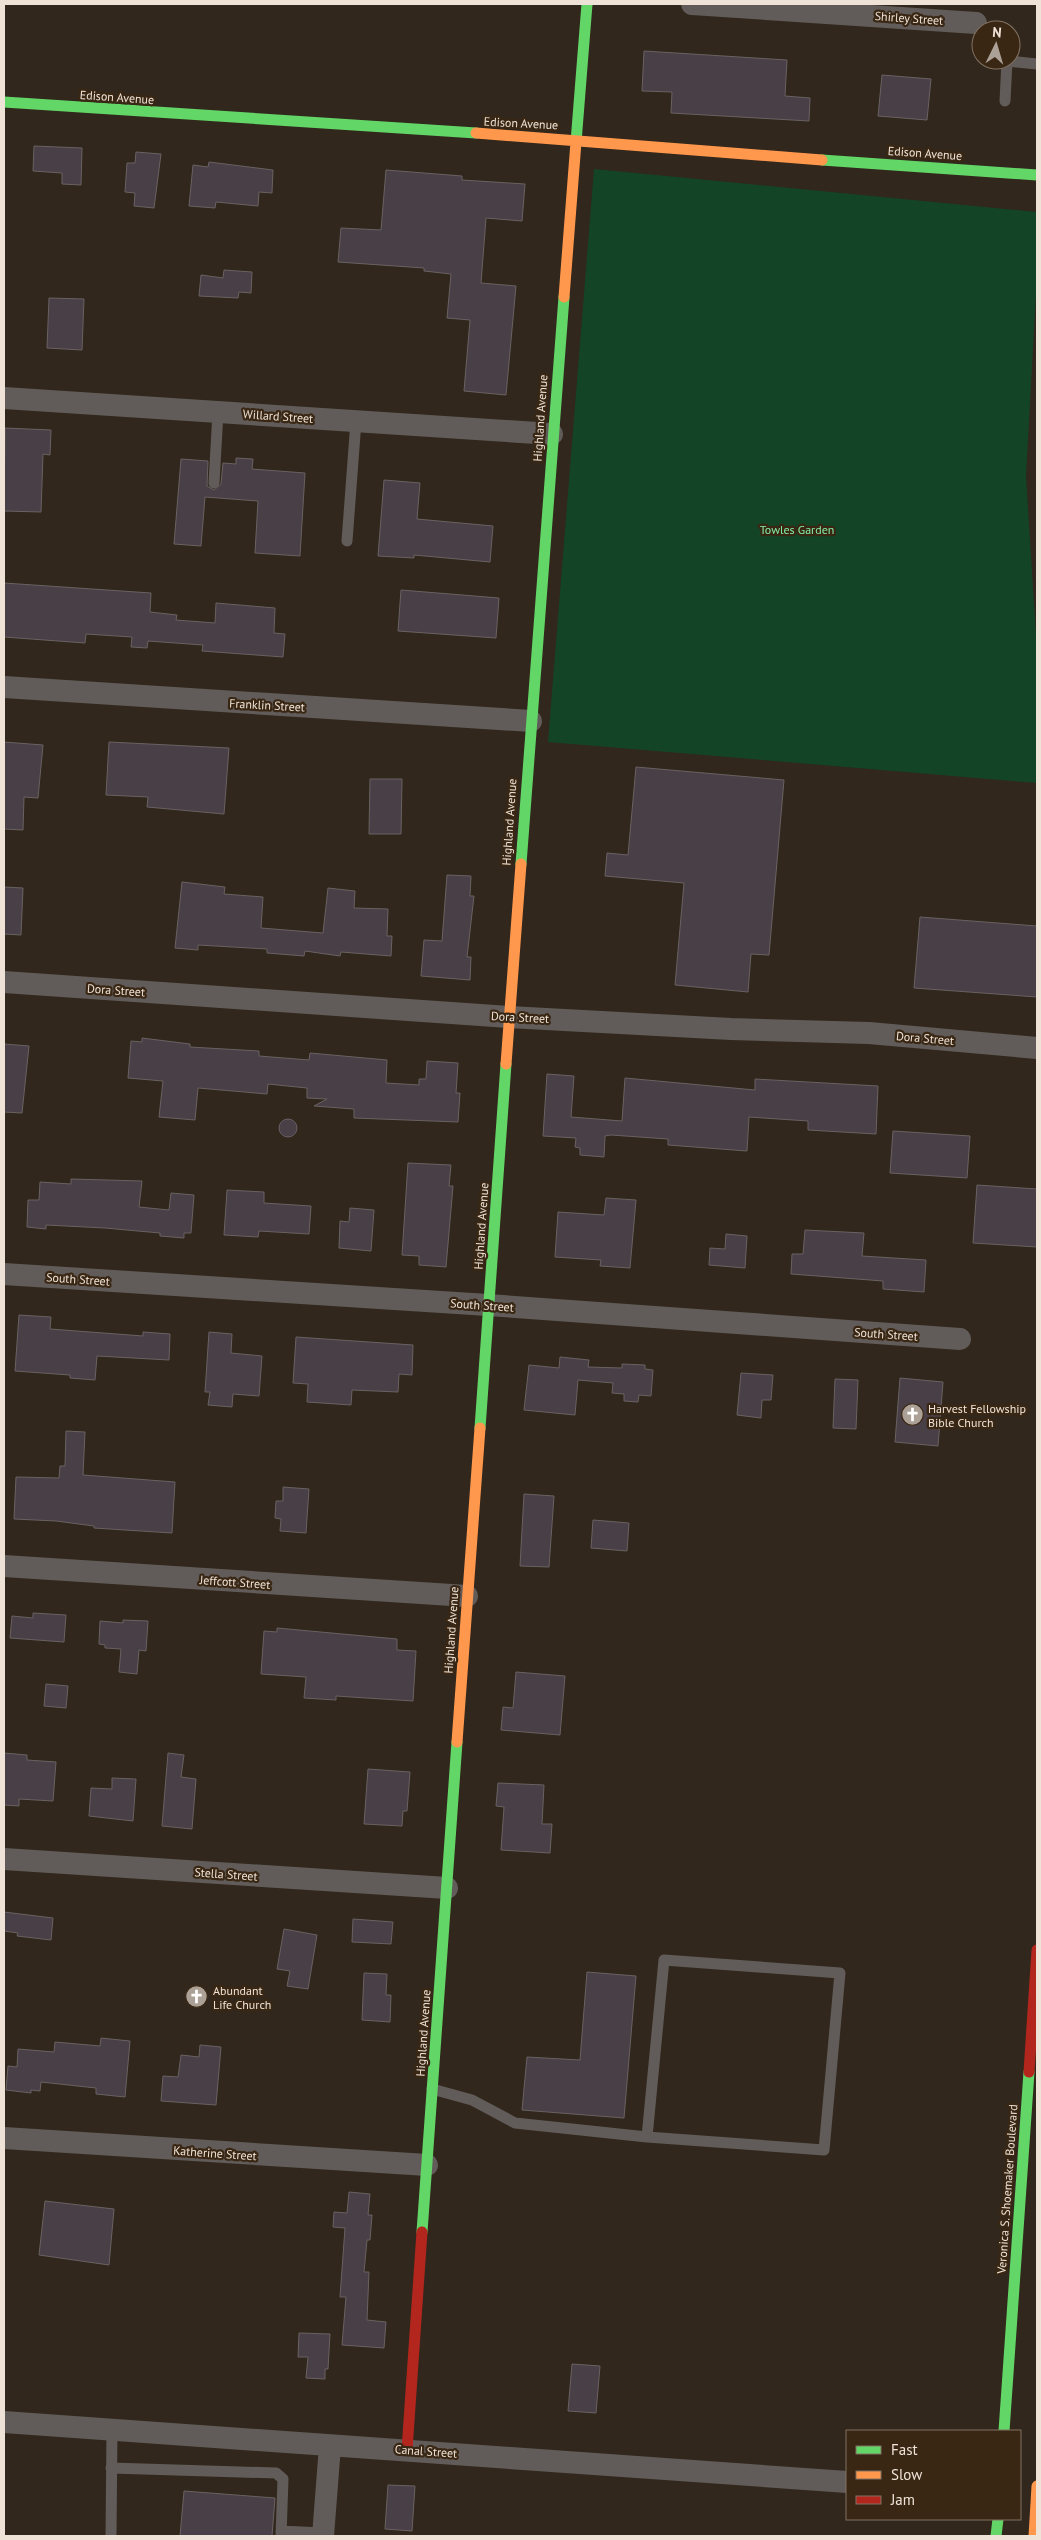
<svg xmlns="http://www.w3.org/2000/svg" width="1041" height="2540" font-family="'PT Sans',sans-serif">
  <rect width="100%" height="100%" fill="#31271c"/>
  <path fill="#144426" d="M594,169L1037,212V276L1026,476L1037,651V783L548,742Z"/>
  <path fill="#493f47" stroke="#696262" d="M644,51L787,60L785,96L810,98L809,121L671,113L672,92L642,91Z
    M882,75L931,79L927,120L878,116Z
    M34,146L82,148L81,185L62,184V173L33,171Z
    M136,152L161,154L154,208L134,206L135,193L125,192L127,163H135Z
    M209,162L273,170L272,193L259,192L258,206L216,202L215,208L189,206L193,165L208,167Z
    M386,170L462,176V180L525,184L522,221L486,218L481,283L516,286L506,395L464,391L470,320L447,318L451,274L424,271V268L338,262L341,228L381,230Z
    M224,270L252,272L251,293L239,292L238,298L199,296L201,275L223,278Z
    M49,298L84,299L82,350L47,348Z
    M5,428L51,430L50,455L43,454L41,512L4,511Z
    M236,458L253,459L252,469L305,473L300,556L255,553L258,501L205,497L201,546L174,544L181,459L208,461L207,486L214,490L221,484L223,463L236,464Z
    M384,480L420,483L417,519L493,526L490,562L414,555V558L378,556Z
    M4,583L151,593L150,612L177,615L176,620L215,623L216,603L275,608L274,633L285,634L283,657L202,651L203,645L148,641L147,648L131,647L132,637L86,634L85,643L4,637Z
    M401,590L499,598L496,638L398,631Z
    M4,742L43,745L38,798L24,797L23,830L4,829Z
    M109,742L229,748L224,814L147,807L148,797L106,795Z
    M636,767L784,780L769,955L751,954L748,992L675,985L684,883L605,876L607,853L628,855Z
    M370,779H402L401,834H369Z
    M447,875L471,876L470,896H474L467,957H471L470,980L421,976L424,940L442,941Z
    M182,882L225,887L224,894L263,897L261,928L323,933L328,888L355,891L354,908L388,909L387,936H392L391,956L341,952L340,956L305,951L304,956L267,953V949L198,945V950L175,948Z
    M4,887L23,888L21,935L4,934Z
    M920,917L1037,926V997L914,988Z
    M142,1038L190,1044V1047L259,1051V1056L309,1060L310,1053L387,1060L386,1083L419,1085V1079H426L427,1061L458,1063L456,1093H460L458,1122L354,1118V1109L314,1106L327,1099L307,1098V1088L268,1084L267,1094L198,1088L195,1120L159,1117L163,1081L128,1078L131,1041L142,1042Z
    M4,1044L29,1046L22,1113L4,1112Z
    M547,1074L574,1076L571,1117L622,1121L625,1078L755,1090V1079L878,1086L876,1134L808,1130V1121L749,1117L747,1151L668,1145V1139L611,1135L605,1136L604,1157L580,1155V1148L575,1147L576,1138L543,1136Z
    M279 1128a9 9 0 1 1 18 0a9 9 0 1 1-18 0Z
    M893,1131L970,1136L967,1178L890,1173Z
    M408,1163L451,1165L449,1186H453L446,1267L419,1265V1256L402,1255Z
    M71,1179L142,1181L139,1207L169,1210L171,1193L194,1195L191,1233H184V1238L160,1236V1233L105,1228L46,1225V1229L27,1227L28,1200H39L40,1182L71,1184Z
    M977,1185L1037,1189V1247L973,1243Z
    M227,1190L264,1192V1203L311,1206L309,1234L259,1231L258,1237L224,1235Z
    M606,1198L636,1200L630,1268L600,1266L601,1260L555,1257L558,1212L604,1215Z
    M350,1208L374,1210L371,1251L339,1248L340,1221L349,1222Z
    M805,1230L864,1233L862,1256L926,1260L924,1292L883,1289V1281L791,1274L792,1254H803Z
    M726,1234L747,1236L745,1268L709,1265L710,1248L725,1249Z
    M19,1315L51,1317L50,1329L143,1336V1332L170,1334L169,1360L97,1356L95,1380L70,1378V1375L15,1371Z
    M209,1332L232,1334L231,1353L262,1356L259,1396L233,1394L232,1407L208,1405L210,1392H205Z
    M296,1337L413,1345L412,1375L399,1374L398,1392L352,1390L351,1405L307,1402L308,1384L293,1383Z
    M560,1357L589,1360L588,1367L622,1368V1364L645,1365V1369L653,1370L651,1396L639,1395L638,1402L624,1401V1394L612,1393L613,1383L578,1380L575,1415L524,1410L529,1365L559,1368Z
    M741,1373L773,1375L771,1400H762L761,1418L737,1415Z
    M900,1378L943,1382L938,1446L895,1442Z
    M835,1379L858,1380L856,1429L833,1428Z
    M66,1431L85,1432L83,1475L175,1482L172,1533L94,1528V1526L56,1521L14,1519L16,1477L59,1478L60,1466H65Z
    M283,1487L309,1489L306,1533L280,1531L281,1519L275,1518L276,1501H283Z
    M524,1494L554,1496L549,1567L520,1566Z
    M593,1520L629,1523L627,1551L591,1548Z
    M33,1613L66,1615L64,1642L10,1638L12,1616L33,1618Z
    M123,1620L148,1621L146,1651L139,1650L137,1674L119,1672L121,1649L105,1648V1645L99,1644L100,1621L123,1623Z
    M277,1628L397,1639V1650L416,1651L413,1701L336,1696V1700L304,1698L306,1677L261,1674L264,1631L277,1632Z
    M516,1672L565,1676L560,1735L501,1730L503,1707L513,1708Z
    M46,1684L68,1686L66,1708L44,1706Z
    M4,1753L27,1755V1760L56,1762L53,1801L19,1799V1806L4,1805Z
    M168,1753L184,1755L181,1777L196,1779L192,1829L162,1826Z
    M368,1769L410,1772L407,1811H403L402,1826L364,1824Z
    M112,1778L136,1779L133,1821L89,1816L91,1788L112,1789Z
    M498,1783L544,1785L542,1824H552L550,1853L501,1850L504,1807L496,1806Z
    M4,1912L53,1918L51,1940L17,1936L18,1933L4,1931Z
    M353,1919L393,1922L391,1944L352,1942Z
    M284,1929L317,1935L308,1989L287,1986L290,1971L277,1969Z
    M587,1972L636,1976L624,2118L522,2110L527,2057L580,2060Z
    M364,1973L387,1974L386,1995H391L390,2022L362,2020Z
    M101,2038L130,2041L125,2097L96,2094V2088L41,2082L40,2091L31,2090V2093L6,2090L8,2066L17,2067L18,2049L54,2052L55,2042L100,2046Z
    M200,2045L221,2047L216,2105L161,2101L163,2076L178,2077L181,2055L199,2057Z
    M349,2192L370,2194L368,2215H372L370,2240H367L364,2272H369L367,2320L386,2322L384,2348L342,2345L346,2297H340L345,2228L333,2227L334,2212L347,2213Z
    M45,2201L114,2209L109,2265L39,2255Z
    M299,2333L330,2334L328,2369H325V2379L306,2378L308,2357H298Z
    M572,2364L600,2366L596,2413L568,2411Z
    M388,2485L415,2486L412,2531L385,2529Z
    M184,2491L275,2498L272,2536H180Z"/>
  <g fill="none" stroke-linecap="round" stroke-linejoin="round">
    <path stroke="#615c59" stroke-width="11" d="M1005,101L1007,61L1037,64
      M214,483L218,412
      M347,541L356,421
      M432,2089L472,2100L515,2123L647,2137L664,1960L840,1973L824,2150L647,2137
      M111,2468L276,2473L283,2479L281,2536
      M281,2531L323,2533
      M111,2536L112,2430"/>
    <path stroke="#615c59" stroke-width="22" d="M692,4L976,23
      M4,398L552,434
      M4,687L531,721
      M4,982L509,1017L731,1029L869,1033L1037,1048
      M4,1274L488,1305L960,1339
      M4,1566L467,1596
      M4,1859L447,1888
      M4,2138L427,2165
      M4,2422L847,2482
      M323,2536L330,2446"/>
    <path stroke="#63d668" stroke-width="11" d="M4,102L476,133
      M576,142L587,4
      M822,160L1037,175
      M521,864L564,297
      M480,1428L506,1064
      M422,2232L457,1742
      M1004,2431L1029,2072
      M996,2536L998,2519"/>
    <path stroke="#ff974d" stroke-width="11" d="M476,133L822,160
      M564,297L576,142
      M506,1064L521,864
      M457,1742L480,1428
      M1034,2536L1037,2486"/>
    <path stroke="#b3261e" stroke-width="11" d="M1029,2072L1037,1950
      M407,2450L422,2232"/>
  </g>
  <defs>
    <symbol id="church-disc" viewBox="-11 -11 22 22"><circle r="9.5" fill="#aca196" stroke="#392714"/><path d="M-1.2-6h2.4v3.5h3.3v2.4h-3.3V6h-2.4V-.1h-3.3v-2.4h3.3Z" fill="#fff"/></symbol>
  </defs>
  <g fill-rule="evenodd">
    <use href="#church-disc" x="900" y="1402" width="25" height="25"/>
    <use href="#church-disc" x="184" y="1984" width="25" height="25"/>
  </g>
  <g text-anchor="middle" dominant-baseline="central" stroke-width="4.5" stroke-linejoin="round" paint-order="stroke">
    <g font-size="12" fill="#efe3d7" stroke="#392714">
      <text transform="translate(909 18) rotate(4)">Shirley Street</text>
      <text transform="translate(117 97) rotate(4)">Edison Avenue</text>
      <text transform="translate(521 123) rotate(3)">Edison Avenue</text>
      <text transform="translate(925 153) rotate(4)">Edison Avenue</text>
      <text transform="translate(278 416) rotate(4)">Willard Street</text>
      <text transform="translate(540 418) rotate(-86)">Highland Avenue</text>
      <text transform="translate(267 705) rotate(3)">Franklin Street</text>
      <text transform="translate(509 822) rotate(-86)">Highland Avenue</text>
      <text transform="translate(116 990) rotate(4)">Dora Street</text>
      <text transform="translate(520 1017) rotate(3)">Dora Street</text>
      <text transform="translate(925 1038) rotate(5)">Dora Street</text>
      <text transform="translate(481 1226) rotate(-86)">Highland Avenue</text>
      <text transform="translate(78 1279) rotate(4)">South Street</text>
      <text transform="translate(482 1305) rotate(4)">South Street</text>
      <text transform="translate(886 1334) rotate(4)">South Street</text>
      <text transform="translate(235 1582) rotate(4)">Jeffcott Street</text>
      <text transform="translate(451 1630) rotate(-86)">Highland Avenue</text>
      <text transform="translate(226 1874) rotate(4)">Stella Street</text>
      <text transform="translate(423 2033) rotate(-86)">Highland Avenue</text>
      <text transform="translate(215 2153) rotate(4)">Katherine Street</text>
      <text transform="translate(1007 2189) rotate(-86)">Veronica S. Shoemaker Boulevard</text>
      <text transform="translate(426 2451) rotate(4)">Canal Street</text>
    </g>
    <g font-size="12" fill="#81eda5" stroke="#392714">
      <text x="797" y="529">Towles Garden</text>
    </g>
    <g font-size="12" fill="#efe3d7" stroke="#392714" text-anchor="start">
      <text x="928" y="1408">Harvest Fellowship<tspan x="928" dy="14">Bible Church</tspan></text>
      <text x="213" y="1990">Abundant<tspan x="213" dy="14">Life Church</tspan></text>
    </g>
  </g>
  <rect width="1041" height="2540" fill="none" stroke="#efe3d7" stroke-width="10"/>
  <rect x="846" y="2430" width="175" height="90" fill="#392714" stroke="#827262"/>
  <rect x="856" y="2446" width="25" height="8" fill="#63d668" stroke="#827262"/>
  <text x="891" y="2455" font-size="15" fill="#efe3d7">Fast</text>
  <rect x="856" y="2471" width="25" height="8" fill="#ff974d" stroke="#827262"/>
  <text x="891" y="2480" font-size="15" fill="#efe3d7">Slow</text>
  <rect x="856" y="2496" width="25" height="8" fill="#b3261e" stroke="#827262"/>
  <text x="891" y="2505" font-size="15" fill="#efe3d7">Jam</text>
  <g transform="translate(996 45) rotate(5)"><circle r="24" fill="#392714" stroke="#827262"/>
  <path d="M0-4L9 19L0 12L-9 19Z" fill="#aca196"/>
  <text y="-8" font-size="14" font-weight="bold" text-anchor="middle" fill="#efe3d7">N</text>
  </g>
</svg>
